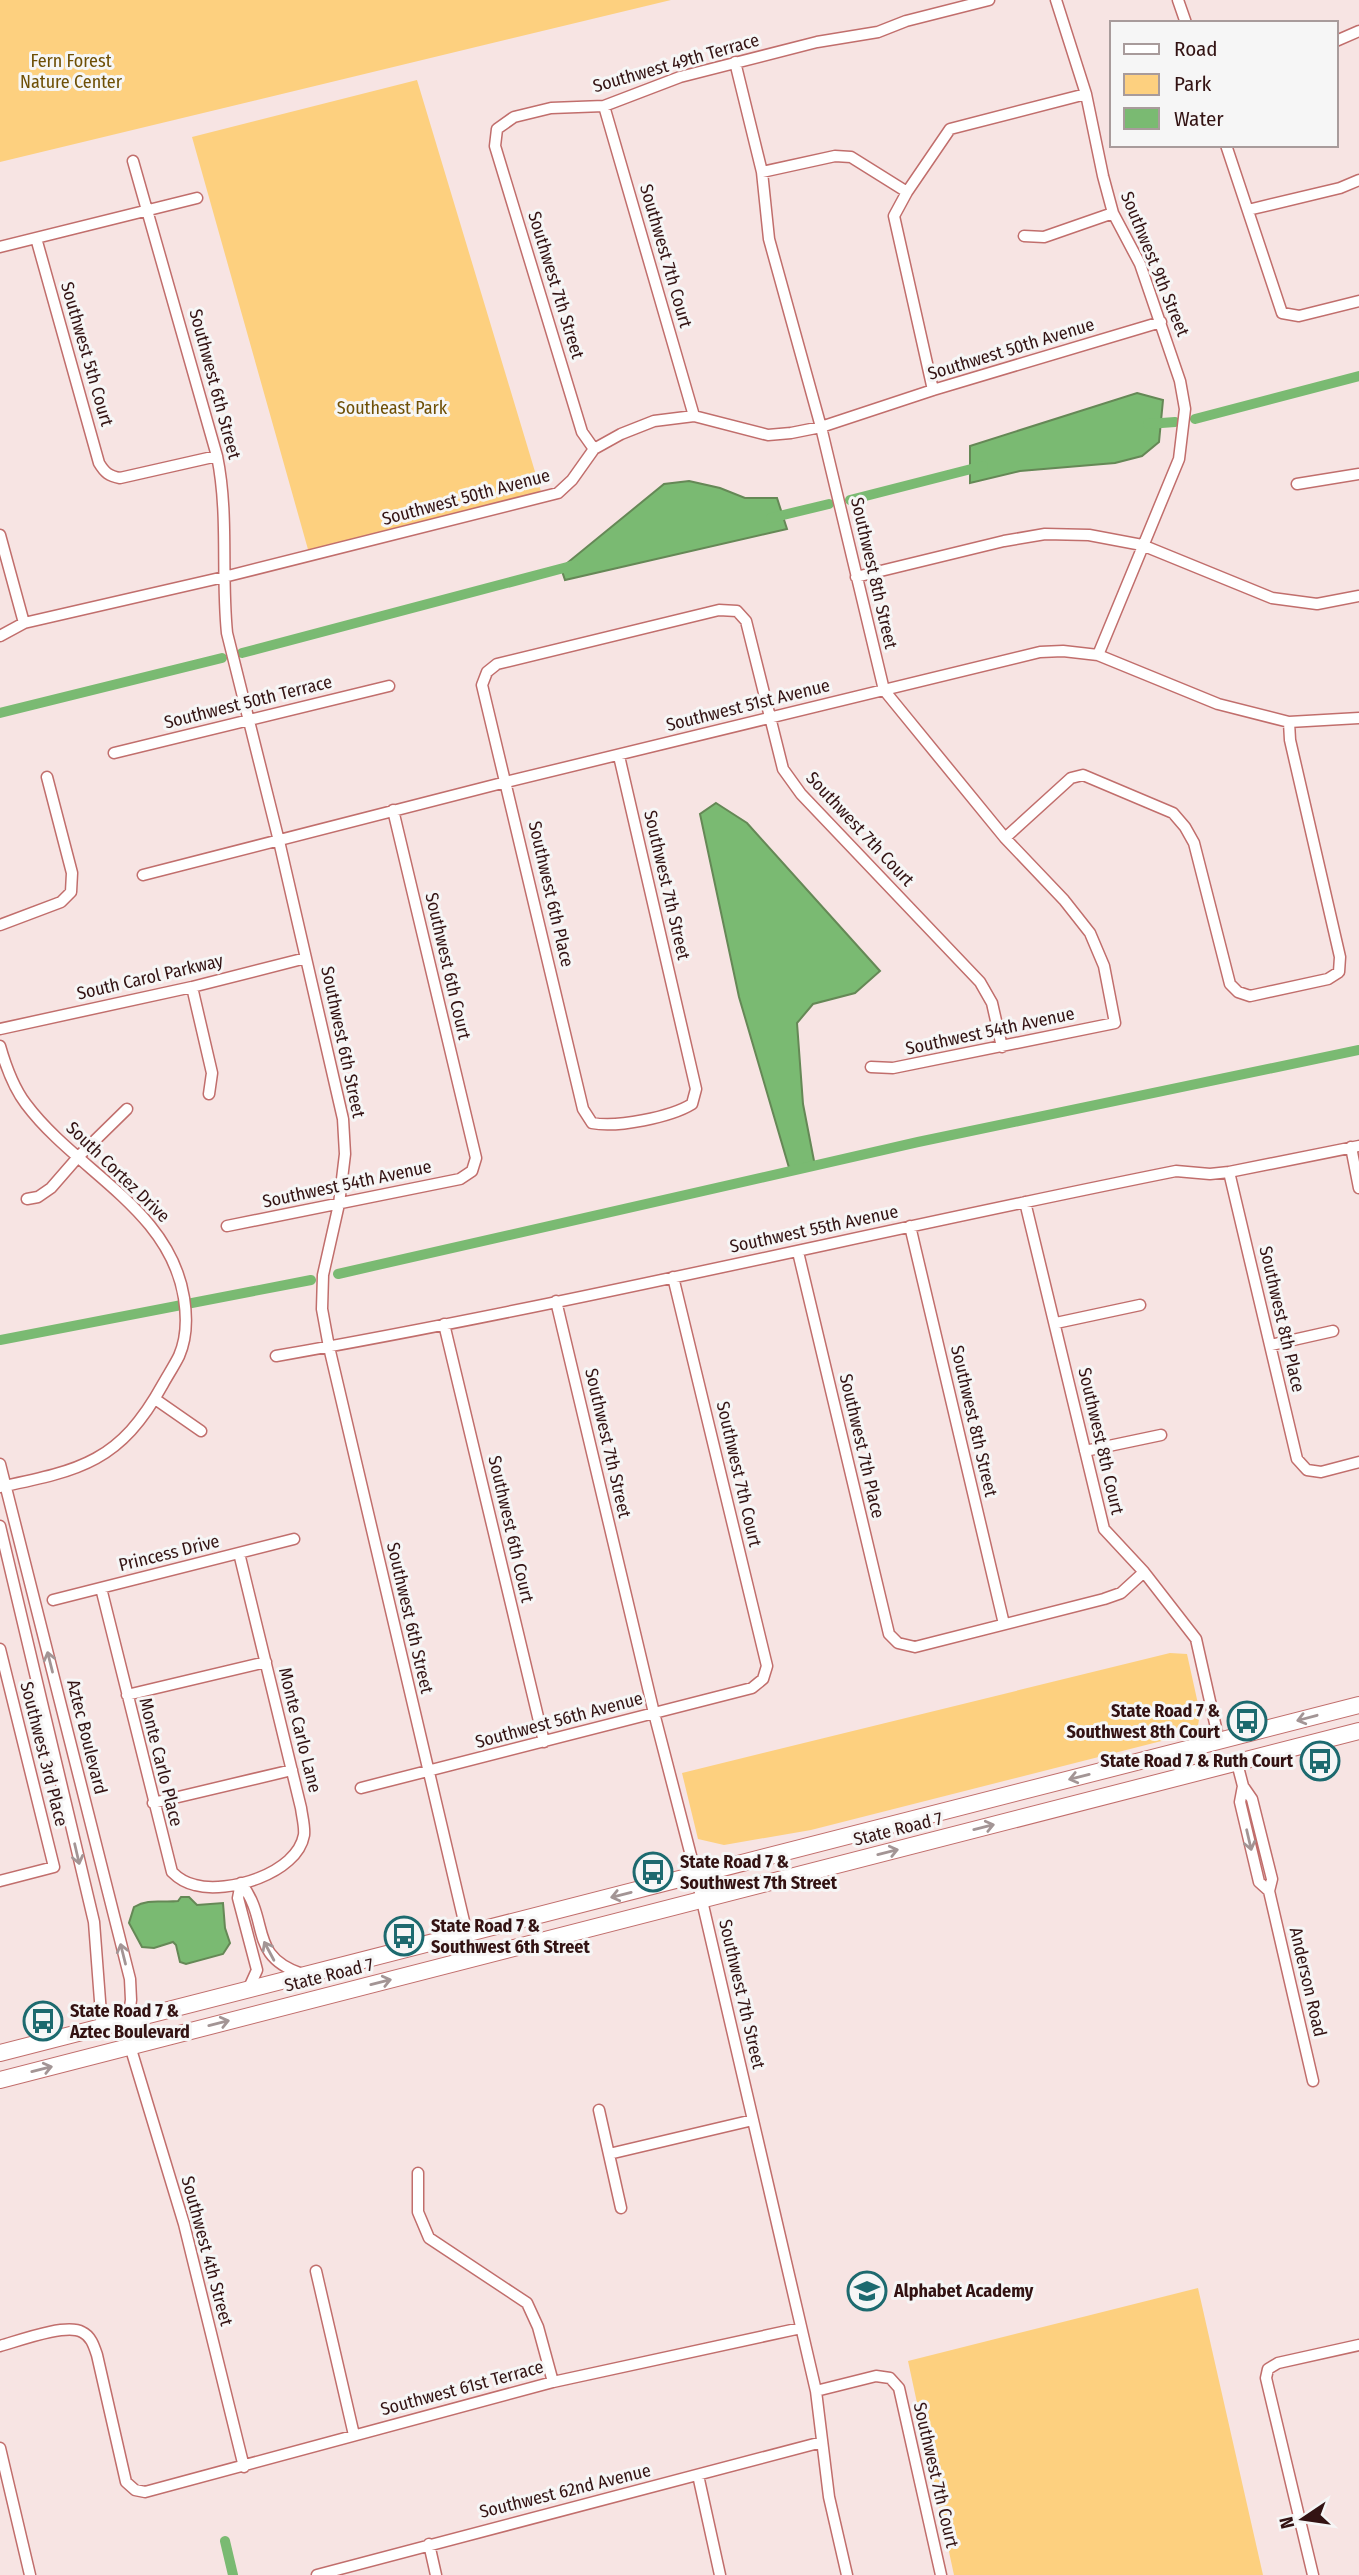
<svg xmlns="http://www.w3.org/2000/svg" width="1359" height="2575" font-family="'Fira Sans Condensed',sans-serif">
  <rect width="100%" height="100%" fill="#f7e4e3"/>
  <path fill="#fdd07f" d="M0,0H671L0,162Z
    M417,80L542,495L309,553L192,137Z
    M1170,1653L1187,1654L1200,1713L1197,1732L811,1830L724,1845L698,1839L682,1773Z
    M1198,2288L1263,2575H954L908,2361Z"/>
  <path fill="#7aba72" stroke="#658856" stroke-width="2" d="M1137,393L1163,400L1159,442L1142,456L1115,463L1020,471L970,483V446Z
    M689,481L720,488L745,498H777L787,529L565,580L561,568L664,484Z
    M716,803L747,823L880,971L855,993L813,1004L797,1023L803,1104L815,1166L790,1171L739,997L700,814Z
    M181,1897H189L197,1905L223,1903L225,1928L230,1943L223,1954L186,1964L180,1962L176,1945L173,1942L154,1948L142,1947L129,1923L134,1907C149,1898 161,1903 178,1901Z"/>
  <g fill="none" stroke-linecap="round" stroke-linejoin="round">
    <path stroke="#7aba72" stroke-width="10" d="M1195,419L1359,376
      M1148,424L1175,422
      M850,500L983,466
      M771,518L829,504
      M242,653L575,565
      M0,713L222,658
      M338,1274L918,1142L1359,1050
      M0,1340L311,1280
      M225,2541L233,2575"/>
    <defs>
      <path id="street" d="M1056,0L1086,94L1103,176L1113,213L1140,264L1180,381L1185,409L1179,459L1098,655
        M1178,0L1186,23
        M1336,41L1359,31
        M735,62L762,172L769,239L821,427L884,690L1005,838L1064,900L1090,933L1104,966L1115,1023L893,1068L871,1067
        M604,106L694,416
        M1226,145L1282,313L1299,316L1359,301
        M133,161L217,456C229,514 221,574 227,633L279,841L343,1119L345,1154L339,1204L323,1275L322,1309L329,1347L467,1934
        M762,172L835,156L851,157L907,192
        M1248,210L1340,188L1359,180
        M1024,236L1044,237L1113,213
        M36,238L99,463C105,473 109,476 120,478L217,456
        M0,247L197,198
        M933,390L894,216L907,192L950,129L1086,94
        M594,449L582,432L495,146L497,129L514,117L551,108L604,106L680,77L817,42L878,32L906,21L989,0
        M1297,484L1359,474
        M0,535L24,623
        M856,577L1004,541L1045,534L1089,535L1142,545L1272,598L1317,604L1359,596
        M0,636L24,623L224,577L558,493L572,480L594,449L621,434L654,421L694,416L768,435L791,433L821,427L933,390L1161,322
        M114,753L389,686
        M619,756L696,1089L692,1104C671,1117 617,1128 592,1123L583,1109L482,685L487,672L497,664L719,610L737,611L746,621L783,769L801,794L980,982L992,1003L1002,1047
        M1005,838L1071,778L1083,775L1173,813L1185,827L1194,843L1230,984L1238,992L1250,996L1328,979L1339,972L1340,957L1290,740L1289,722
        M143,875L506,782L1040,652L1063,651L1098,655L1218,704L1289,722L1359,718
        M0,925L61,902L71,892L72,873L47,777
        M192,987L212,1073L209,1094
        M0,1029L192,987L306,958
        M0,1046C6,1067 13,1087 26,1104C76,1171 170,1209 184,1298C187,1317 187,1338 179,1356C174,1366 168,1375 163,1384C120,1462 81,1470 0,1487
        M1351,1147L1359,1188
        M1229,1172L1297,1459L1307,1470L1321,1472L1359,1462
        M27,1199L38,1197L51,1188L78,1157L127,1109
        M1025,1202L1104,1529L1144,1572L1196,1639L1219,1741
        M227,1226L460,1179L472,1171L476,1158L393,810
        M910,1226L1004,1624
        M798,1252L889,1634L898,1643L915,1647L1104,1599L1121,1593L1144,1572
        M556,1301L654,1713L696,1875L816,2391L829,2497L847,2575
        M1056,1323L1140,1305
        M444,1324L544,1742
        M1271,1345L1333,1331
        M276,1356C578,1303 876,1231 1176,1171L1210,1174L1229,1172L1359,1146
        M155,1399L201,1431
        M1085,1451L1161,1435
        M0,1464L130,1979L131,2000L128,2021
        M0,1526L94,1922L102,2027
        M101,1588L172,1872C178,1878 186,1883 195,1885C227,1894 297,1874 304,1835C305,1827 302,1816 301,1808L239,1553
        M53,1600L294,1539
        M0,1649L54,1867L0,1881
        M127,1695L266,1662
        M1237,1763L1243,1786L1252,1799L1272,1879L1269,1891L1313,2081
        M1243,1786L1240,1802L1259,1882L1269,1891
        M361,1788L752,1688L763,1679L767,1666L673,1277
        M153,1803L292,1770
        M241,1883C271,1922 247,1955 302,1974
        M241,1883L238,1898L257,1970L248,1990
        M130,2046L184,2224L244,2467
        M599,2110L621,2208
        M609,2154L753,2120
        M418,2173V2212L429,2238L527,2303L538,2327L553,2382
        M316,2271L354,2435
        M0,2346C18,2341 66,2323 82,2332C91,2336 94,2346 97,2355L126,2482L135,2490L145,2492L553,2382L801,2328
        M816,2391L876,2376L890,2378L899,2388L941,2575
        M0,2448L30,2575
        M698,2475L720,2575
        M429,2544L436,2575
        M317,2575L822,2442
        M1313,2575L1266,2378L1268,2369L1278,2363L1359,2345"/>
      <path id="primary" d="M0,2053L1359,1705
        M0,2080L1359,1731"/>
    </defs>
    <use href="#street" stroke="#c16e6c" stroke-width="13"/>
    <use href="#primary" stroke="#c16e6c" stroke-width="18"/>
    <use href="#street" stroke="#fff" stroke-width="10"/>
    <use href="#primary" stroke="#fff" stroke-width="16"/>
  </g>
  <defs><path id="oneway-shaft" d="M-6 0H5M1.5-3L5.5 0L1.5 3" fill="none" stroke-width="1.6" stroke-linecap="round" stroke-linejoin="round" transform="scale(1.75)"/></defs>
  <g stroke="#a39595">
    <use href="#oneway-shaft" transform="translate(50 1662) rotate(-104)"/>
    <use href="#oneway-shaft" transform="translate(1307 1718) rotate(165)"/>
    <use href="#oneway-shaft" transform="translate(1079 1777) rotate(166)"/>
    <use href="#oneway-shaft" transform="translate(984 1827) rotate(-14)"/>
    <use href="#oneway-shaft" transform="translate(1249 1840) rotate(77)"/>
    <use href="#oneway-shaft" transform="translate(888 1852) rotate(-14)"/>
    <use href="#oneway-shaft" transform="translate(77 1854) rotate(77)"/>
    <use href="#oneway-shaft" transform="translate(621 1895) rotate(166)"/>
    <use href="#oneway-shaft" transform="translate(269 1951) rotate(-118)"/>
    <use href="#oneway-shaft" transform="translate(123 1954) rotate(-104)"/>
    <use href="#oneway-shaft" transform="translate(381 1982) rotate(-14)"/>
    <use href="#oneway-shaft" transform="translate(219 2023) rotate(-14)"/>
    <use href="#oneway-shaft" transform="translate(42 2069) rotate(-14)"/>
  </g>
  <defs>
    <symbol id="bus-ring" viewBox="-11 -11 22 22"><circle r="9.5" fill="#f6f6f6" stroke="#1d6a6f" stroke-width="1.5"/><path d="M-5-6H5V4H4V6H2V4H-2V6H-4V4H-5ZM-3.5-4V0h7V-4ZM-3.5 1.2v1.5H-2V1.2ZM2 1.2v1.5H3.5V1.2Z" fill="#1d6a6f"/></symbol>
    <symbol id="school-ring" viewBox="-11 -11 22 22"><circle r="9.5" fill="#f6f6f6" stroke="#1d6a6f" stroke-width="1.5"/><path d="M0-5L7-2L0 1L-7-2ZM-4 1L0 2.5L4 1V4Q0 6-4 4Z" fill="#1d6a6f"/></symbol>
  </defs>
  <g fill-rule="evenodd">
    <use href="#bus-ring" x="1225" y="1699" width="44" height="44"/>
    <use href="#bus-ring" x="1298" y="1739" width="44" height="44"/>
    <use href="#bus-ring" x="631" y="1850" width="44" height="44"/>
    <use href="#bus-ring" x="382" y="1914" width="44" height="44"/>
    <use href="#bus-ring" x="21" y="1999" width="44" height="44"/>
    <use href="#school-ring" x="845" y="2269" width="44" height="44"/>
  </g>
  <g text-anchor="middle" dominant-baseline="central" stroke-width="6" stroke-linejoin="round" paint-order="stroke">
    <g font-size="18" fill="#6e4f05" stroke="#f6f6f6">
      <text x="71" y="61">Fern Forest<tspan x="71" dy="21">Nature Center</tspan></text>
      <text x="392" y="408">Southeast Park</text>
    </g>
    <g font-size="18" fill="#331313" stroke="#f6f6f6">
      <text transform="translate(676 63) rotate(-16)">Southwest 49th Terrace</text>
      <text transform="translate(666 256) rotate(74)">Southwest 7th Court</text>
      <text transform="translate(1155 264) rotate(68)">Southwest 9th Street</text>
      <text transform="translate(556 285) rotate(73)">Southwest 7th Street</text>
      <text transform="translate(1011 349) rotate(-17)">Southwest 50th Avenue</text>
      <text transform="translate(87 354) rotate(74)">Southwest 5th Court</text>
      <text transform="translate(215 384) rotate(75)">Southwest 6th Street</text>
      <text transform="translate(466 497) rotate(-15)">Southwest 50th Avenue</text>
      <text transform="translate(874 573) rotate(77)">Southwest 8th Street</text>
      <text transform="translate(248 702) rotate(-14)">Southwest 50th Terrace</text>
      <text transform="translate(748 705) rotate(-14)">Southwest 51st Avenue</text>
      <text transform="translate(860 829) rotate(47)">Southwest 7th Court</text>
      <text transform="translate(667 885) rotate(77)">Southwest 7th Street</text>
      <text transform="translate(551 894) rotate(77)">Southwest 6th Place</text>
      <text transform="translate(448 966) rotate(77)">Southwest 6th Court</text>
      <text transform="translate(150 977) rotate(-13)">South Carol Parkway</text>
      <text transform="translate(990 1031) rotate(-12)">Southwest 54th Avenue</text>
      <text transform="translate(343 1042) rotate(78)">Southwest 6th Street</text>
      <text transform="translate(118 1172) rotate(44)">South Cortez Drive</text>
      <text transform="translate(347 1184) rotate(-12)">Southwest 54th Avenue</text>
      <text transform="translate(814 1229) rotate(-12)">Southwest 55th Avenue</text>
      <text transform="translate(1282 1319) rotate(77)">Southwest 8th Place</text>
      <text transform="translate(974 1421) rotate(77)">Southwest 8th Street</text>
      <text transform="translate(1101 1441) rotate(77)">Southwest 8th Court</text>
      <text transform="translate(608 1443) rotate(77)">Southwest 7th Street</text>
      <text transform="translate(862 1446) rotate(77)">Southwest 7th Place</text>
      <text transform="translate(739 1474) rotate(77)">Southwest 7th Court</text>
      <text transform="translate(511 1529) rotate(77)">Southwest 6th Court</text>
      <text transform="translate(169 1553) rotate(-14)">Princess Drive</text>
      <text transform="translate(410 1618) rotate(77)">Southwest 6th Street</text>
      <text transform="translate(559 1720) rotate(-15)">Southwest 56th Avenue</text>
      <text transform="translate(300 1730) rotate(76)">Monte Carlo Lane</text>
      <text transform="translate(87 1737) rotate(76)">Aztec Boulevard</text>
      <text transform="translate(44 1754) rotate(76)">Southwest 3rd Place</text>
      <text transform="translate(161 1762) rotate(76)">Monte Carlo Place</text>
      <text transform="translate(898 1829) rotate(-14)">State Road 7</text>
      <text transform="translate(329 1975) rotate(-14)">State Road 7</text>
      <text transform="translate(1308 1982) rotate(77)">Anderson Road</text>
      <text transform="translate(742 1994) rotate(77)">Southwest 7th Street</text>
      <text transform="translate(207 2251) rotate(75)">Southwest 4th Street</text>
      <text transform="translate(462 2388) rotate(-15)">Southwest 61st Terrace</text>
      <text transform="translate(936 2475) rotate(77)">Southwest 7th Court</text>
      <text transform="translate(565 2491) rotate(-14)">Southwest 62nd Avenue</text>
    </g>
    <g font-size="18" font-weight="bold" fill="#331313" stroke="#f6f6f6" text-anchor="start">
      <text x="1220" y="1711" text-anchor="end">State Road 7 &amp;<tspan x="1220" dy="21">Southwest 8th Court</tspan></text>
      <text x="1293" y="1761" text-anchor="end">State Road 7 &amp; Ruth Court</text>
      <text x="680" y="1862">State Road 7 &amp;<tspan x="680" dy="21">Southwest 7th Street</tspan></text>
      <text x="431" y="1926">State Road 7 &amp;<tspan x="431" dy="21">Southwest 6th Street</tspan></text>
      <text x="70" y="2011">State Road 7 &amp;<tspan x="70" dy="21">Aztec Boulevard</tspan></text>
      <text x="894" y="2291">Alphabet Academy</text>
    </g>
  </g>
  <rect x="1110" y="21" width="228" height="126" fill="#f6f6f6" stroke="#a89b9b" stroke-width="2"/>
  <rect x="1124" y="44" width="35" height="10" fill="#ffffff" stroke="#a89b9b" stroke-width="2"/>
  <text x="1174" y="56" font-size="21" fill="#331313">Road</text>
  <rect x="1124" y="74" width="35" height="21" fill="#fdd07f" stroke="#a89b9b" stroke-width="2"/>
  <text x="1174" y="91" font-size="21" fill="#331313">Park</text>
  <rect x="1124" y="108" width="35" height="21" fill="#7aba72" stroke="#a89b9b" stroke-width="2"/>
  <text x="1174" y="126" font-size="21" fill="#331313">Water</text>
  <g transform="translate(1303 2519) rotate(257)" stroke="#f6f6f6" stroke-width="5" paint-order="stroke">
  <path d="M0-5L12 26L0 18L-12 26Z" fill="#331313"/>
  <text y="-10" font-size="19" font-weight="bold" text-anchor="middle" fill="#331313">N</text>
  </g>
</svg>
